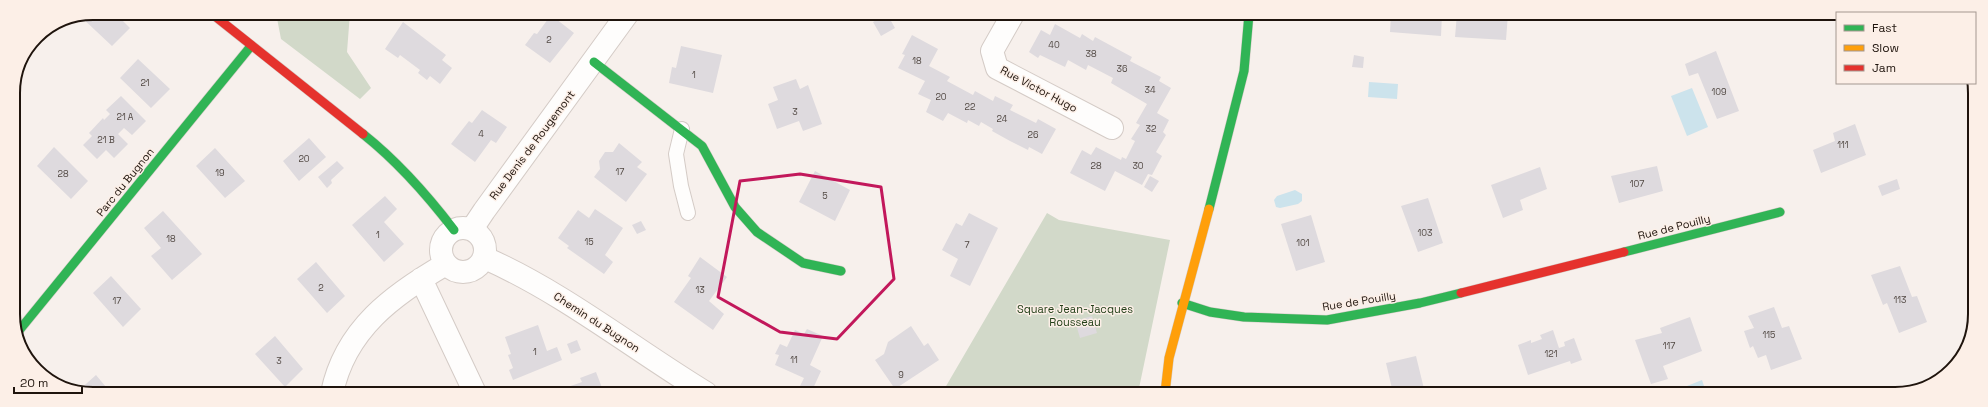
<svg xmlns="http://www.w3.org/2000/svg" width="1988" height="407" font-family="'Space Grotesk',sans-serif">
  <rect width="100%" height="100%" fill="#f7f0ec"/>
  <path fill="#d2d9c9" d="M276,13H350L347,52L371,88L360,99L281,39Z
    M1047,213L1059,220L1170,240L1138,393H942Z"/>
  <path fill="#cce3ec" d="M1369,82L1398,84L1397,99L1368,97Z
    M1692,88L1708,127L1687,136L1671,96Z
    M1295,190L1302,194V201L1298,204L1280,208L1276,207L1274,200L1277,196Z
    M1702,380L1706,392L1702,394H1679L1677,390Z"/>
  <path fill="#dedade" d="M93,13H115L130,28L112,46L80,16Z
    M887,14L895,28L881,36L873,22Z
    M968,14H981L978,19Z
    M1391,14H1442L1441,36L1390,32Z
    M1457,14H1508L1506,40L1455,37Z
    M551,15L574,33L550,63L525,45L534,33L537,34Z
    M403,22L446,55L442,60L452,68L440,84L430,76L427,80L418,73L420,70L400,55L398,58L385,49Z
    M1055,24L1080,38L1082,34L1093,41L1095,37L1132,57L1130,61L1161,77L1159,81L1171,88L1157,113L1169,120L1163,132L1166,135L1156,152L1162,156L1152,175L1148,174L1142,185L1115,171L1105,191L1070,173L1082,150L1091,155L1096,147L1121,160L1122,157L1126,159L1135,141L1131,139L1140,125L1136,123L1147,104L1111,83L1113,78L1088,65L1086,70L1068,60L1065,67L1040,55L1038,58L1029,52L1041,30L1050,35Z
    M912,35L938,49L929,66L950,77L947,81L973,95L975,91L993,101L995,96L1013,105L1010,110L1036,123L1038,119L1056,129L1042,154L1029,147L1028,150L1010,141L992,131L993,129L981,122L979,126L968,120L967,123L948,113L943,121L926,112L931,100L918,94L925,81L898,68L905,55L902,54Z
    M681,46L722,55L713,93L669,83L672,67L676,68Z
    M1716,51L1739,111L1717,119L1698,73L1689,76L1685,64Z
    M1354,55L1364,57L1363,68L1352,67Z
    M138,59L170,89L151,108L120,78Z
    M796,79L800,89L808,85L822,124L803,131L799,121L777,129L768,104L778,100L773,87Z
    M121,96L146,121L132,135L124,128L118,134L128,144L114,158L106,150L97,159L83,145L92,136L89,133L103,118L104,120L110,114L106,110Z
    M482,110L507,127L496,143L491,140L475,162L451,144L469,121L472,123Z
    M1855,124L1866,155L1821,173L1813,150L1835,141L1833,133Z
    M309,138L326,157L299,181L283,161Z
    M619,143L642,162L637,167L647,174L626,202L594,177L600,169L599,161L605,152H613Z
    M54,147L88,181L71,199L37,166Z
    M215,148L245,181L225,198L196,166Z
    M337,161L344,168L331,180L332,183L327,188L318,177Z
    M1657,166L1663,191L1619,203L1611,176Z
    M1540,167L1547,189L1520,200L1523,210L1503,218L1491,185Z
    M815,171L850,190L835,221L799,202Z
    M1150,176L1159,181L1152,192L1144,187Z
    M1897,179L1900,189L1882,196L1878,186Z
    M385,196L397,209L384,222L404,244L384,262L352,225Z
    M1428,198L1443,243L1418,252L1401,206Z
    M595,209L623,228L605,255L613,262L604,274L567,248L569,246L558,238L578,210L589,218Z
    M163,211L202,254L172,280L151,256L161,248L144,228Z
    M969,213L998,228L970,286L950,276L958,259L942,250L956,223L962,226Z
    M1311,215L1325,262L1296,271L1281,224Z
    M641,221L646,230L637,234L632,225Z
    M700,257L727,277L709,301L724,314L713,330L674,302L691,278L688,276Z
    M316,262L345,296L327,313L297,279Z
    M1900,266L1912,297L1917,296L1927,322L1899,333L1887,303L1883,305L1871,275Z
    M111,276L141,309L123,327L93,293Z
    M1774,307L1782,328L1789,326L1802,359L1771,370L1766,355L1758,358L1753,346L1750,348L1744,331L1754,328L1748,316Z
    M1092,316L1097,333L1080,338L1075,321Z
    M1690,317L1702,351L1663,366L1668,379L1651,384L1635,340L1662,333L1660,328Z
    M538,325L547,351L557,347L562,360L513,380L509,370L513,368L508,355L511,354L505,337Z
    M911,326L924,346L928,343L939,360L895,389L875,360L884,354L888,342Z
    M807,329L823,336L810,365L821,371L811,393L799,388L804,378L775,365L779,355L775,354L780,344L787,347L795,330L804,334Z
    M1553,330L1559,348L1565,346L1564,342L1574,338L1582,360L1571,364L1570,361L1528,375L1518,345L1531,340V343L1542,339L1540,335Z
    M275,336L303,369L285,387L255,354Z
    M577,340L581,350L571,354L567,344Z
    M1416,356L1425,393H1393L1386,363Z
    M596,372L604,393H568L565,388L582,382L580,378Z
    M96,375L111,393L77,392Z"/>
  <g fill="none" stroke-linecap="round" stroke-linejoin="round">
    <defs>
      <path id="lane" d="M682,129L676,154L681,186L688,213"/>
      <path id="street" d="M1013,14L992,51L997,68L1112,128
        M441 250a22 22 0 1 1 44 0a22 22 0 1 1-44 0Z
        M472,229L484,211L628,13
        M485,258C564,293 632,348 706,393
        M421,279L475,393
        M332,393C345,329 394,294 446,264"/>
      <path id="fast" d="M594,62L702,146L735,207L757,232L803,263L841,271
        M363,134C397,161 428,196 454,230
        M1209,209L1244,71L1249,14
        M1624,252L1780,212
        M1182,303L1210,312L1244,317L1327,320L1420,303L1461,293
        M17,333L251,46"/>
      <path id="slow" d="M1165,393L1169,358L1209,209"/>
      <path id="jam" d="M211,13L363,134
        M1461,293L1624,252"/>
    </defs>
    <use href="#lane" stroke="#d4cbc6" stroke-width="16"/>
    <use href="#street" stroke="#d4cbc6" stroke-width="24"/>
    <use href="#fast" stroke="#d4cbc6" stroke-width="10"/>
    <use href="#slow" stroke="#d4cbc6" stroke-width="10"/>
    <use href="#jam" stroke="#d4cbc6" stroke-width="10"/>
    <use href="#lane" stroke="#fefdfc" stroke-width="14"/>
    <use href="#street" stroke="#fefdfc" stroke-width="22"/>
    <use href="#fast" stroke="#30b455" stroke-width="9"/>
    <use href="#slow" stroke="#ff9f0a" stroke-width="9"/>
    <use href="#jam" stroke="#e5322d" stroke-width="9"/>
  </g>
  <path fill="none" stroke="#c2185b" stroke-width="3" stroke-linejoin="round" d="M800,174L881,187L894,279L837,339L780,332L718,297L740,181Z"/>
  <g text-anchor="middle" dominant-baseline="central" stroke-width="3" stroke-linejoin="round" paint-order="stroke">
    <g font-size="9" fill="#524944">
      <text x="549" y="40">2</text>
      <text x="1054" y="45">40</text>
      <text x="1091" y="54">38</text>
      <text x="917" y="61">18</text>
      <text x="1122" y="69">36</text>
      <text x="694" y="75">1</text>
      <text x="145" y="83">21</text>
      <text x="1150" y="90">34</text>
      <text x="1719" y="92">109</text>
      <text x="941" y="97">20</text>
      <text x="970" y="107">22</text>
      <text x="795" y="112">3</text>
      <text x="125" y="117">21 A</text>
      <text x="1002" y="119">24</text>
      <text x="1151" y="129">32</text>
      <text x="481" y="134">4</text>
      <text x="1033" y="135">26</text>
      <text x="106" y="140">21 B</text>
      <text x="1843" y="145">111</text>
      <text x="304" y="159">20</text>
      <text x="1096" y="166">28</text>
      <text x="1138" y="166">30</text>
      <text x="620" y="172">17</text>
      <text x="220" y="173">19</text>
      <text x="63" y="174">28</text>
      <text x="1637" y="184">107</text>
      <text x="825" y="196">5</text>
      <text x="1425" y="233">103</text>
      <text x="378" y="235">1</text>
      <text x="171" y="239">18</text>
      <text x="589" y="242">15</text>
      <text x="1303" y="243">101</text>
      <text x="967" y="245">7</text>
      <text x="321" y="288">2</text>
      <text x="700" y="290">13</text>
      <text x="1900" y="300">113</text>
      <text x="117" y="301">17</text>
      <text x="1769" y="335">115</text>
      <text x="1669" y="346">117</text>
      <text x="535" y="352">1</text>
      <text x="1551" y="354">121</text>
      <text x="794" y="360">11</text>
      <text x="279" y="361">3</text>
      <text x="901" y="375">9</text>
    </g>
    <g font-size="11" fill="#1f140d" stroke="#fcefe7">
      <text transform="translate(1039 89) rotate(28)">Rue Victor Hugo</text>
      <text transform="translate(532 145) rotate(-53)">Rue Denis de Rougemont</text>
      <text transform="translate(125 182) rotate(-51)">Parc du Bugnon</text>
      <text transform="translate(1674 227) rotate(-14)">Rue de Pouilly</text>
      <text transform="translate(1359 301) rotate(-9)">Rue de Pouilly</text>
      <text transform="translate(597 322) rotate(33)">Chemin du Bugnon</text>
    </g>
    <g font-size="11" fill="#234019" stroke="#fcefe7">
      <text x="1075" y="309">Square Jean-Jacques<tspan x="1075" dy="13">Rousseau</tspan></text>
    </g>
  </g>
  <path d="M0 0H1988V407H0ZM93 20H1895A73 73 0 0 1 1968 93V314A73 73 0 0 1 1895 387H93A73 73 0 0 1 20 314V93A73 73 0 0 1 93 20Z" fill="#fcefe7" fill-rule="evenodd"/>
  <path fill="none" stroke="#1f140d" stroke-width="2" d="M93 20H1895A73 73 0 0 1 1968 93V314A73 73 0 0 1 1895 387H93A73 73 0 0 1 20 314V93A73 73 0 0 1 93 20Z"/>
  <rect x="1836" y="12" width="140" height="72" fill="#fcefe7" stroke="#a49790"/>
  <rect x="1844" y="25" width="20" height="6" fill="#30b455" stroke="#a49790"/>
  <text x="1872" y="32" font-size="12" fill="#1f140d">Fast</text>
  <rect x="1844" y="45" width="20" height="6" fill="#ff9f0a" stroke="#a49790"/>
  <text x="1872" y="52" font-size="12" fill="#1f140d">Slow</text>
  <rect x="1844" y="65" width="20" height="6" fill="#e5322d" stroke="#a49790"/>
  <text x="1872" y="72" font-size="12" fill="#1f140d">Jam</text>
  <path d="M14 387v6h68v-6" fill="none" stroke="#1f140d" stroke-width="2"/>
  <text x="20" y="387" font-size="12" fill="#1f140d" stroke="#fcefe7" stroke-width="3" paint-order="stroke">20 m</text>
</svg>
